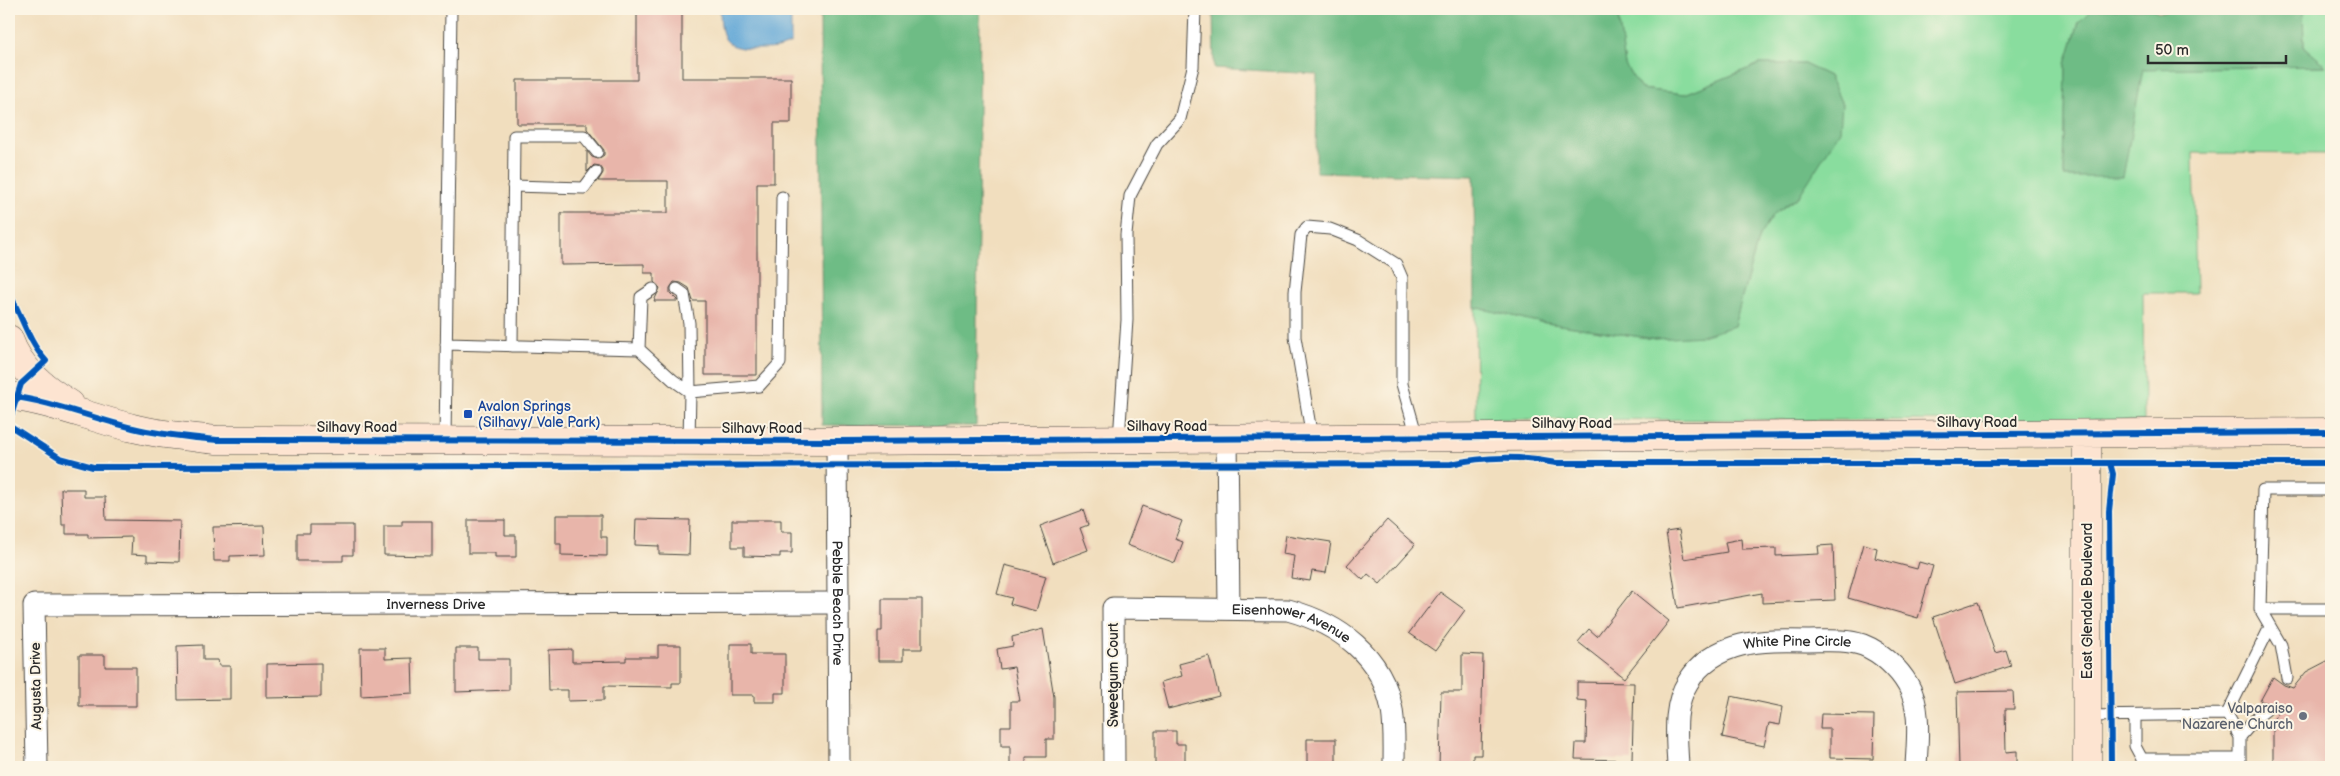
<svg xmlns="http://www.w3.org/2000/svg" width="2340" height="776" font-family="'Balsamiq Sans',sans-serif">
  <rect width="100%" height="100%" fill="#fcf5e5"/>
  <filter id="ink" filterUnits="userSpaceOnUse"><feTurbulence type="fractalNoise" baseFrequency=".02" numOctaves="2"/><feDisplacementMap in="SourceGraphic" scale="10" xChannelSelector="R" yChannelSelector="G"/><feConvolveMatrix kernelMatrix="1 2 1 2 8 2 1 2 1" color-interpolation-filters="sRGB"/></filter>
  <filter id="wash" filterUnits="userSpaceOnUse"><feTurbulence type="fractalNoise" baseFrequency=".0096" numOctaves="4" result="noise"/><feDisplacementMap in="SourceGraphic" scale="20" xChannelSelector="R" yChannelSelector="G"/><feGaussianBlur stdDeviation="1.12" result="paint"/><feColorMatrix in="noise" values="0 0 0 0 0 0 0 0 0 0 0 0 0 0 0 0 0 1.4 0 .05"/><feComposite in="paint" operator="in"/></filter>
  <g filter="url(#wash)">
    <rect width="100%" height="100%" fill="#f1debe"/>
    <path fill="#89dd9e" stroke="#5a8464" d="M1617,9H2092L2079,22L2066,64L2064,177L2123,176L2142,68L2325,66L2304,48L2303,9H2331V154L2193,153L2196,293H2143L2144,421L1476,419L1475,307L1533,321L1655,339L1734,326L1759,236L1774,214L1799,196L1842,104L1829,76L1804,64H1760L1685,94L1641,89L1625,66Z"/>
    <path fill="#6ebc85" stroke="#4c7458" d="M820,9H980L976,426L822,425Z
      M1213,9H1617L1625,65L1641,89L1685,94L1760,64H1804L1829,76L1842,104L1840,131L1799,196L1774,214L1759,236L1734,326L1702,336L1655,339L1533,321L1475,307L1474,176L1316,172L1317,74L1214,68Z
      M2092,9H2152L2160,12L2175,9H2303L2304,48L2326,66L2143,69L2123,177H2064L2066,64L2079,22Z"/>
    <path fill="#62a7d7" stroke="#466981" d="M720,9H791V43C780,49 770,49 757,49C724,49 721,40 720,9Z"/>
    <g id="blocks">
      <path fill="#e8b5aa" d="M637,9H682V78H791V123H774V183H757V375H705V301H693L689,288L681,283L674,282L670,288V293L678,301H654L660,288L654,282V273H644V264L561,265V213H668V181H598L603,173V170L600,166L594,165L587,172V151L592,157L598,159L604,155V150L587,129V124H517V80H637Z
        M61,489H84V497H105L106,520L180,521L179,562L147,561V555L131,554L132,537L88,538V534H66V525H62Z
        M1142,506L1182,521L1175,539L1183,542L1175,563L1127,545Z
        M1083,510L1088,525L1080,528L1088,550L1053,563L1040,526Z
        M556,515H601V537H607V556L561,555V544H556Z
        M636,519L690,520L689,555L659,554V546L635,545Z
        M468,520H505V535H516V557H495V553H468Z
        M732,520H781V532H792V553H780V557L744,556V547H732Z
        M1387,520L1415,545L1380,584L1368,574L1363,580L1347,565Z
        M402,521H432V556L384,555V526H402Z
        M310,525H353V555H343V561H297V533H310Z
        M264,526L265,555L230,556V561H214L213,527Z
        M1679,530L1684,559L1727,552L1725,542L1741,539L1742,549L1776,548V556L1819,554L1818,546L1833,545L1835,600L1762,603V593L1678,608L1666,532Z
        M1286,535L1331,542L1326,573L1312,571L1310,581L1291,578L1294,556L1283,554Z
        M1863,544L1877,548L1875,558L1917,569L1919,562L1933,566L1918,618L1848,598Z
        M1005,565L1046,576L1036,611L1010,604L1012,598L997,594Z
        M1632,591L1669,621L1624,678L1578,642L1589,629L1597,636Z
        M1440,592L1465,610L1435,651L1409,633Z
        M882,599H922V649H903V661H878V631H882Z
        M1978,602L1995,653L2006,650L2011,666L1955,684L1933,617Z
        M1043,629L1054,697V739H1046V757H1026V765H1010V746H1001V726H1011V701H1020L1014,667L1000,669L997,649L1013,646L1012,637Z
        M730,644H751V654H785V693H775V702H754V695H730Z
        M203,645V660H218L219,666H230V699L178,700L177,646Z
        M658,645H681V683H672V687L604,686V700L568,701V690H549L548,650L572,649V662L626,661V657H658Z
        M360,648H385V659L412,658L413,693L361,696Z
        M456,648H478V659H509V690L456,692Z
        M1462,654L1483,655L1481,755H1473V767H1439L1441,692H1462Z
        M79,655H105V667H136V706H79Z
        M1209,656L1219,696L1168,709L1161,682L1182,676L1179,664Z
        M2331,659V767H2273V722L2279,711L2269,703L2260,701L2273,677L2284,685L2293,688L2306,672Z
        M321,663V697L267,698V664Z
        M1577,682L1634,683L1632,760L1575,759L1576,743H1586L1587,701L1577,700Z
        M2013,691L2014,709H2005L2006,752L2017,751V767H1959L1957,692Z
        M1731,696L1783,707L1780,725L1769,723L1764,746L1722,737Z
        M1821,714L1874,715L1873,759L1830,758V729H1820Z
        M1155,731H1176V744H1185V767H1155Z
        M1307,739H1336V767H1307Z"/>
    </g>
  </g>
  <g filter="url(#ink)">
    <use href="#blocks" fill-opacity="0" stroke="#494641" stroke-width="1"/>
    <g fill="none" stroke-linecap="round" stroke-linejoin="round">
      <defs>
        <path id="lane" d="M513,186L584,188L596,172
          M677,289L684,294L689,323L690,392L759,386L780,363L782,197
          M446,344L639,349L673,380L690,392L689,440
          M512,346L514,136H584L597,152
          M639,349L641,297L653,289
          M1312,438L1295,337V292L1301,235L1307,227L1330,229L1358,240L1396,264L1402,278V384L1417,437
          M1119,439L1127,320L1126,235L1130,196L1157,144L1180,119L1193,67L1195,9
          M445,440L451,9
          M2260,609H2331
          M2287,678L2281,645L2260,609L2263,490H2331
          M2087,716L2227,714
          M2135,716V746L2142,759V765
          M2240,737L2258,716L2266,710
          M2142,759H2240
          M2240,767V737L2227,714L2270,627"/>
        <g id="street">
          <path d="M1227,438L1229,608"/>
          <path id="s1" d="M837,441L839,767"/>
          <path id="s2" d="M37,767L34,605L837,603"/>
          <path id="s3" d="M1114,767L1113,608L1288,610C1339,624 1382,655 1392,710C1395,729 1394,748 1394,767"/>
          <path id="s4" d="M1678,767C1677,739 1672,707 1688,682C1715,639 1763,640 1807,641C1826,641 1845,639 1863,645C1881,652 1899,669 1908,685C1922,709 1917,741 1916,767"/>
        </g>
        <path id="secondary" d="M9,339C19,369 44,388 70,404
          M9,396C51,401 91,418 133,428C161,435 188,437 217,440L837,441L2331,432
          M2087,434V767"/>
      </defs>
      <use href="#lane" stroke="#494641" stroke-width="13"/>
      <use href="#street" stroke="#494641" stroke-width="23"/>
      <use href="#secondary" stroke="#494641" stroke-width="29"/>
      <use href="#lane" stroke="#fff" stroke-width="11"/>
      <use href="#street" stroke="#fff" stroke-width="21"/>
      <use href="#secondary" stroke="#fde4d1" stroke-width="28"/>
      <defs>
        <path id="cycleway" d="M9,293C22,316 28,341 46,361L21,384L9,422
          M9,396C51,401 91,418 133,428C161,435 188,437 217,440L837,441L2331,432
          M9,425L60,458L93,467H111L1451,464C1485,456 1523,456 1556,463H2331
          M2110,463L2113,474L2109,511L2111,767"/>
      </defs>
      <use href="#cycleway" stroke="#fcf5e5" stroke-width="9"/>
      <use href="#cycleway" stroke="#0057b8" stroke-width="6"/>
    </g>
  </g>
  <rect fill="#1a4fb4" stroke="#fcf5e5" stroke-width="2" x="463" y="409" width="10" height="10" rx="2.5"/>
  <circle fill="#6b7280" stroke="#fcf5e5" stroke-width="2" cx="2303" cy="716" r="5"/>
  <g text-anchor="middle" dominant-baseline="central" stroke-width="4" stroke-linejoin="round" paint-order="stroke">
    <g font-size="14" fill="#164399" stroke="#fcf5e5" text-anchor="start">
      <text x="478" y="406">Avalon Springs<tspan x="478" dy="16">(Silhavy/ Vale Park)</tspan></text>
    </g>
    <g font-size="14" fill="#2b2b2b" stroke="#fcf5e5">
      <text x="1977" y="422">Silhavy Road</text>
      <text x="1572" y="423">Silhavy Road</text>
      <text x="1167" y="426">Silhavy Road</text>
      <text x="357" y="427">Silhavy Road</text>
      <text x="762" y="428">Silhavy Road</text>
      <text transform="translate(2087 601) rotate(-90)">East Glendale Boulevard</text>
      <text stroke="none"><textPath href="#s2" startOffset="564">Inverness Drive</textPath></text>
      <text stroke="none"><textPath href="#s1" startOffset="162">Pebble Beach Drive</textPath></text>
      <text stroke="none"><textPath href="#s3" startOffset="340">Eisenhower Avenue</textPath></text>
      <text stroke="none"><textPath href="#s4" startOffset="210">White Pine Circle</textPath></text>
      <text transform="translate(1113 675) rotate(-90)">Sweetgum Court</text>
      <text transform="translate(36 686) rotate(-91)">Augusta Drive</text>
    </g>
    <g font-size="14" fill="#5b616d" stroke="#fcf5e5" text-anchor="end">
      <text x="2293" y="708">Valparaiso<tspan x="2293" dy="16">Nazarene Church</tspan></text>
    </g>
  </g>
  <rect width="2340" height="776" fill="none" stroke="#fcf5e5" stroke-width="30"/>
  <path d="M2148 55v8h138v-8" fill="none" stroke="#2b2b2b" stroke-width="2.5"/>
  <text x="2155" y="55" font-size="15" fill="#2b2b2b" stroke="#fcf5e5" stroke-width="4" paint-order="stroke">50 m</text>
</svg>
